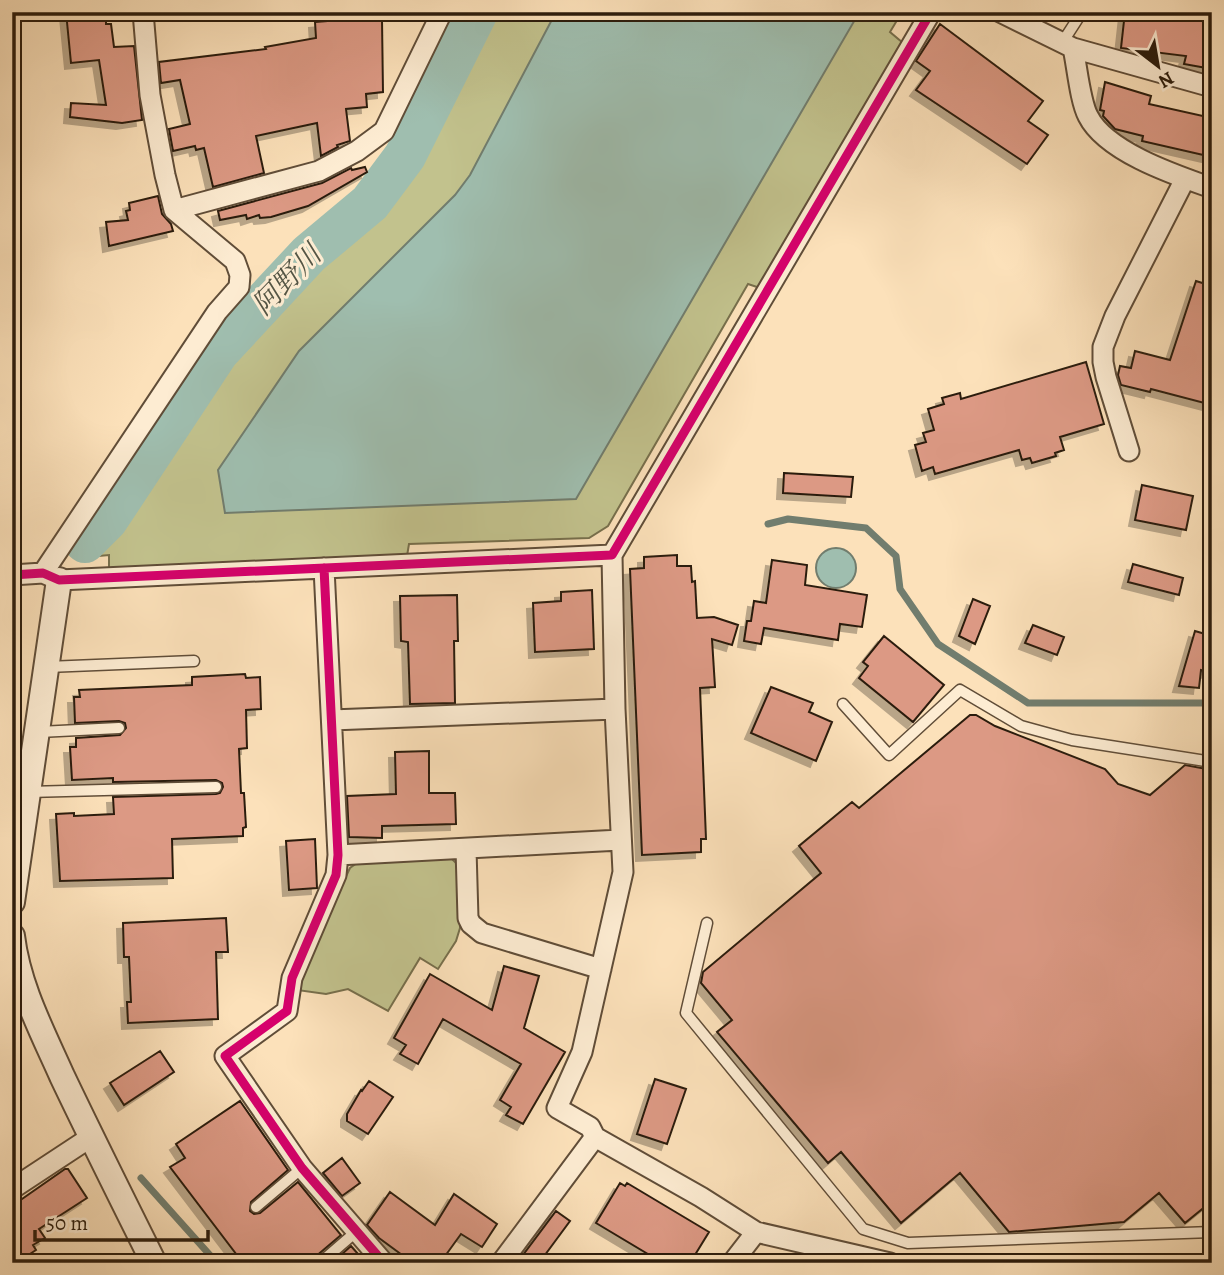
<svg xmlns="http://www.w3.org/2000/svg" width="1224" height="1275" font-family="Alegreya,'Noto Serif JP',serif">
  <defs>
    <filter id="shadow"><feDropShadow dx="-6" dy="6" stdDeviation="0" flood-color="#0004"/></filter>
  </defs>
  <rect width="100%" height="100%" fill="#fce1ba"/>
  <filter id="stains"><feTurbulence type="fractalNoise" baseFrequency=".00286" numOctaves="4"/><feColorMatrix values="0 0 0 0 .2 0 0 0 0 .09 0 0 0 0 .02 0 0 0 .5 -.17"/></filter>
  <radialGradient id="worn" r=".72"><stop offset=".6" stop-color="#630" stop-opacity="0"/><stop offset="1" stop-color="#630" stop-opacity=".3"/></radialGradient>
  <path fill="#c2c28d" stroke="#776f4c" stroke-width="2" d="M491,12H902L890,32L903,43L760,288L748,284L608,526L589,538L409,544L407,556L109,570V555L98,556L233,349L395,189L425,148Z
    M449,856L459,866L460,928L456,941L438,969L420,958L388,1011L348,989L326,994L297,990L302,969L350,868L361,860Z"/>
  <path fill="#9fbeaf" stroke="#717d6e" stroke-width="2" d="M556,12H854L856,18L576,499L225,513L218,470L299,351L455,195L470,175Z
    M816 568a20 20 0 1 1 40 0a20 20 0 1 1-40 0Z"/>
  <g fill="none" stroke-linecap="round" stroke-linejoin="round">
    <path stroke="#717d6e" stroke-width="7" d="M768,524L788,519L866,528L896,556L900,589L938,644L1028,703H1212
      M141,1178L217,1263"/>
    <path stroke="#9fbeaf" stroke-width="42" d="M85,542L107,520L218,352L309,254L370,203L405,156L477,12"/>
  </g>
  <path fill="#dc9984" stroke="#2c1c0c" stroke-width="2" filter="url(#shadow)" d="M66,12H106V24H111L114,47L134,46L142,120L122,123L70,117L71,103L106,105L99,60L71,63Z
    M1125,12H1212V69L1184,64L1186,56L1121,48Z
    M354,17L382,20L383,92L366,94L367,107L346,109L350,141L337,145L338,147L321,156L317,123L256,136L264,173L213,187L204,148L196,150L195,146L173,151L169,129L190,124L180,80L161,83L159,62L266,49L265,47L316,38L315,22L353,19Z
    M940,24L1043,101L1028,121L1048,135L1027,164L916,90L930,71L916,61Z
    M1105,82L1151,96L1149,104L1212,118V157L1142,141L1143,136L1115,129L1103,116L1104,111L1100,110Z
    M365,167L367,172L308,206L271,217L260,218L259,215L247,219L246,215L220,220L218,211L322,183L351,168L352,170Z
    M158,196L162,214L171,224L173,231L109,246L106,222L128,220L126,211L130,210L129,203Z
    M1196,281L1212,286V405L1151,389L1150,392L1121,385L1118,375L1120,366L1131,368L1135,351L1170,360Z
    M1086,362L1104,424L1060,437L1064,450L1055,453L1056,456L1032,463L1030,458L1022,460L1019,450L935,474L933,467L922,471L915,445L926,442L923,433L934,430L928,409L944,404L942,398L960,393L961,399Z
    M784,473L853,477L851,497L783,493Z
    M1142,485L1193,496L1186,530L1135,520Z
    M677,555V566H691L692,582L695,581L697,618L714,617L738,625L732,645L712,639L715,687L700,688L706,839H701V852L642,855L630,569L644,568V557Z
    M772,560L807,565L805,585L867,595L862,627L840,624L838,640L764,628L761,644L744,641L747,621H751L754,601L766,603Z
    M1133,564L1183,578L1179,595L1128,582Z
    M592,590L594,649L535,652L533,603L561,601V592Z
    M457,595L458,641H454L455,703L410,704L408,642L401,641L400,596Z
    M973,599L990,606L975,644L959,636Z
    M1033,625L1064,637L1057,655L1025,643Z
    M1195,631L1212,636V673L1201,670L1199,688L1179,686Z
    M884,636L944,685L913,722L859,678L868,666L863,662Z
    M245,674L246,678L260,677L261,709L246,710L247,748L239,749L241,793H244L246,827L243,828V836L172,839L173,878L60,881L56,814L74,813V816L114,814L113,797L216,794L220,793L223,787L222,783L216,780L113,782V778L72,780L70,747H76V738L120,735L126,728L125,723L119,721L75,723L74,697H80L79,690L192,685V677Z
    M771,687L813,703L809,712L832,722L816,761L751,733Z
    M970,715H976L995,726L1105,769L1118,784L1150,795L1185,765L1212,770V1201L1185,1223L1159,1193L1124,1222L1009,1232L960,1173L901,1223L841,1152L828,1163L717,1032L732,1020L701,983L703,972L821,873L799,846L852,802L859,808Z
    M429,751V793H455L456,824L382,826V838L349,837L347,796L396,794L395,752Z
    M315,839L317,888L289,890L286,841Z
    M226,918L228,952H216L218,1019L128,1023L127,1002H131L129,957H124L123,923Z
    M504,966L539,976L524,1028L565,1052L523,1124L506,1115L511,1107L500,1100L521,1064L443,1019L418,1064L400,1054L406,1045L394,1038L430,974L492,1010Z
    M160,1051L174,1072L124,1105L110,1083Z
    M655,1079L686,1089L667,1144L637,1134Z
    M369,1081L393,1097L368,1134L347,1121V1114L361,1090L362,1091Z
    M240,1101L288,1170L251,1202L250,1211L254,1214L260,1213L298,1182L341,1235L315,1257L313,1263H243L170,1167L185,1158L176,1144Z
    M342,1158L360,1183L342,1196L323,1173Z
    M65,1169H68L87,1198L39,1229L45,1238L33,1245L36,1250L16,1263H12V1206Z
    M620,1183L625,1186L627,1183L709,1232L690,1263H663L596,1223Z
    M390,1192L435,1225L454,1194L497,1224L482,1247L461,1234L440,1263H413L379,1238L367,1225Z
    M556,1211L570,1221L539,1263H517Z
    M351,1246L366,1263H332Z"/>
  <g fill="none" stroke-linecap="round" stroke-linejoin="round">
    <defs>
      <path id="service" d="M1062,43L1082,12
        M47,667L194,661
        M843,704L889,755L960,690L1021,726L1072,740L1212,762
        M39,732L119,728
        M28,792L216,787
        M707,923L686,1013L863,1229L908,1243L1212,1232
        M256,1207L302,1168
        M320,1263L357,1231"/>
      <path id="minor" d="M1000,12L1073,48L1212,87
        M1073,48C1077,66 1080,101 1088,116C1106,152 1175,175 1212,188
        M174,210L319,171L357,151L384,131L442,12
        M1129,451L1106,377L1103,362V347L1115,316L1185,179
        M324,568L338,855L336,875L292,978L287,1011L225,1056L302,1168L384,1263
        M43,573L217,312L239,287L240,275L235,261L174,210L165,175L150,95L143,12
        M12,575L43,573L59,580L612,555L931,12
        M332,720L615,709
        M466,849L468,918L471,924L482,933L601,969
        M338,855L620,840
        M595,1137L590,1127L557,1108L582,1052L623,872L615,709L612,555
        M12,1189L91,1137
        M501,1263L595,1137L701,1197L756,1232L890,1263
        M732,1263L756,1232"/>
      <path id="tertiary" d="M12,902L59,580
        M12,936C18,986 42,1031 62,1076C92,1139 123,1201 154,1263"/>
    </defs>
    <use href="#service" stroke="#604d38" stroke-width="13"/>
    <use href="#minor" stroke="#604d38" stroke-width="23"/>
    <use href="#tertiary" stroke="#604d38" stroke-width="28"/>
    <use href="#service" stroke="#fdecd2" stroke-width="10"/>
    <use href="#minor" stroke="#fdecd2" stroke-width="19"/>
    <use href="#tertiary" stroke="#fdecd2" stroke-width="24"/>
    <defs>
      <path id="cycleway" d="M324,568L338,855L336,875L292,978L287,1011L225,1056L302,1168L384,1263
        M12,575L43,573L59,580L612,555L931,12"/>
    </defs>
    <use href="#cycleway" stroke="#fdecd2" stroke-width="13"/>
    <use href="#cycleway" stroke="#d6006c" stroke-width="9"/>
  </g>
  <g text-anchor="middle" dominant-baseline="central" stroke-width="6" stroke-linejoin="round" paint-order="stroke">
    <g font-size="28" font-style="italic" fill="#545545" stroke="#fdecd2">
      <text transform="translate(287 280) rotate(-46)">阿野川</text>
    </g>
  </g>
  <rect width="1224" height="1275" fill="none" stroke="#fce1ba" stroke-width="42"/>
  <rect x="14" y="14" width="1196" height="1247" fill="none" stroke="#2c1c0c" stroke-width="3.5"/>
  <rect x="21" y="21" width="1182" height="1233" fill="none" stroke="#2c1c0c" stroke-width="2"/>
  <g transform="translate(1158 66) rotate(149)" stroke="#fdecd2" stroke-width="5" paint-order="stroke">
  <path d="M0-5L12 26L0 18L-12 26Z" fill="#2c1c0c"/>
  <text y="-10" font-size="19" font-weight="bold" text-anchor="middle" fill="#2c1c0c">N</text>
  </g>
  <path d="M35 1230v10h173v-10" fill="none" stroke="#2c1c0c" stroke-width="3.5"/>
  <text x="46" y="1230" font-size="21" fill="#2c1c0c" stroke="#fdecd2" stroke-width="5" paint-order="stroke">50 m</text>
  <rect width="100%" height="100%" filter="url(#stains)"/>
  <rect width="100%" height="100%" fill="url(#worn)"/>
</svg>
